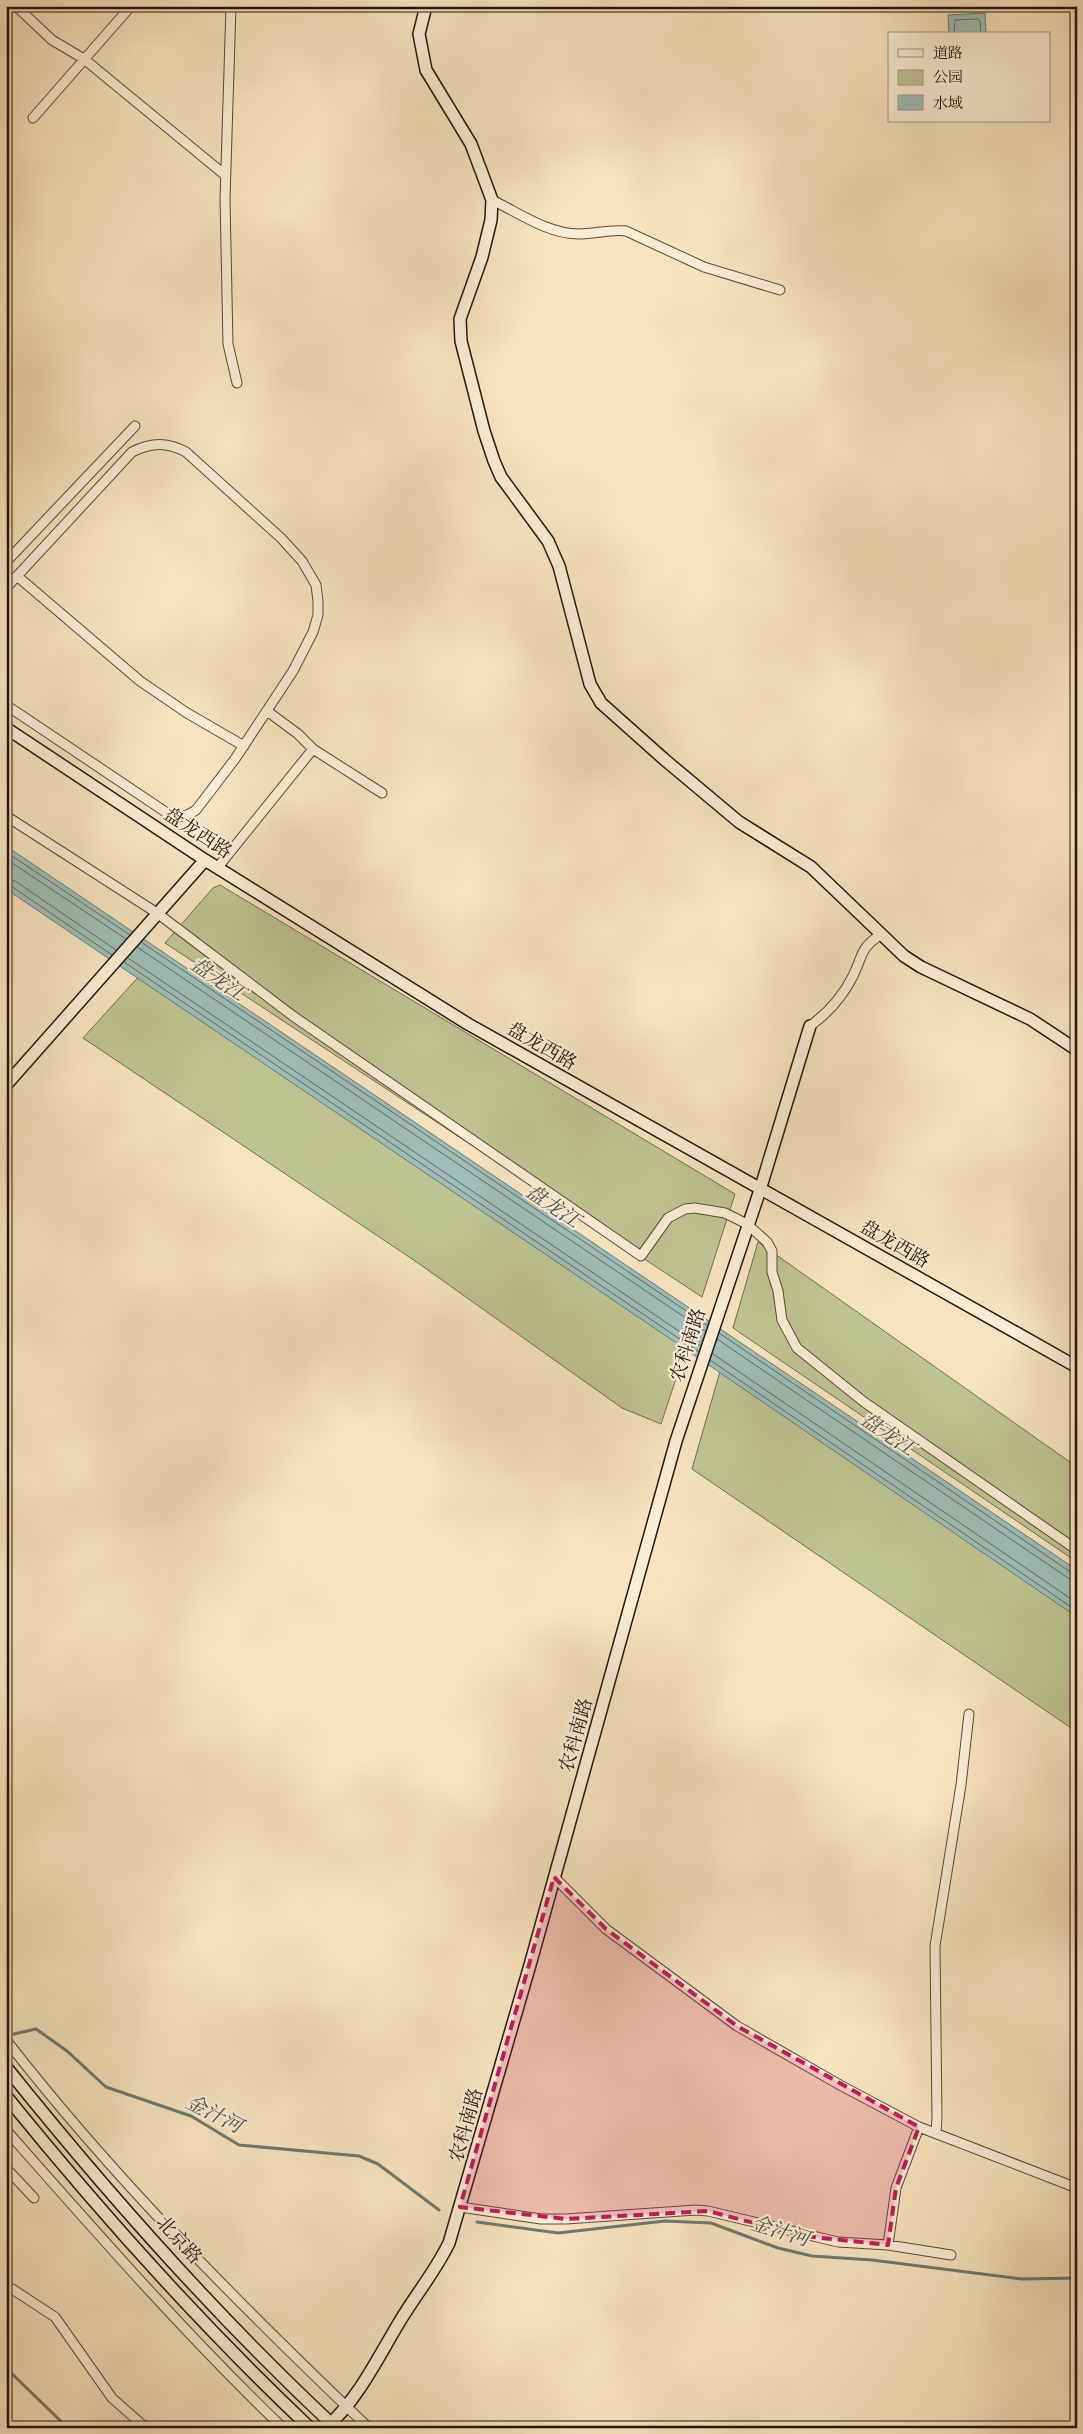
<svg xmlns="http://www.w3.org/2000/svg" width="1083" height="2434" font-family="'IM FELL French Canon','Noto Serif SC',serif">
  <rect width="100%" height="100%" fill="#f7e4bf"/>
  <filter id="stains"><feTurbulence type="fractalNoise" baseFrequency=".004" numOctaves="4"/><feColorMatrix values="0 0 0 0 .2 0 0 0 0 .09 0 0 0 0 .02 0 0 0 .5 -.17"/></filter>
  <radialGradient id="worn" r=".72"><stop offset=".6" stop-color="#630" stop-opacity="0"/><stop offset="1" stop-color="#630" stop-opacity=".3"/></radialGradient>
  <path fill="#bec491" stroke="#706c4f" d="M220,885L735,1194L702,1297L165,943L213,888Z
    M141,974L687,1345L661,1424L622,1408L418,1263L83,1038Z
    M758,1242L1077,1467V1562L733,1328Z
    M721,1368L1077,1610V1732L692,1469Z"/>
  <path fill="#9ebeb7" stroke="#6d7a73" d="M985,13L986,34H949L948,15Z
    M6,846L1077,1570V1617L678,1344L6,889Z"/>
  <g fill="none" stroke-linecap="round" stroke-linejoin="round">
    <path stroke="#606a62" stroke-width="1" d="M954,34L955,20L978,19L980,21L981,34
      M6,852L130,935
      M6,859L126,939
      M6,879L15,881L116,950
      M6,885L11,886L112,955
      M141,942L707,1325
      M137,947L705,1331
      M128,958L701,1346
      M124,962L699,1352
      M719,1333L1072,1573L1077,1574
      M717,1339L1068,1578L1077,1581
      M713,1354L1077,1603
      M710,1360L1077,1611"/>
    <path stroke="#6d7a73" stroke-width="3" d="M14,2034L36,2029L67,2051L106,2087L191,2116L239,2145L359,2156L378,2164L439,2210
      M477,2222L558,2233L665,2221L711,2223L778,2248L812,2256L872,2260L1022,2279L1077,2278
      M6,2368L68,2428"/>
    <defs>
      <path id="street" d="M16,6L52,40L84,59L225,175
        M231,6L225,199L228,344L237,383
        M33,118L131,6
        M492,200C519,213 548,234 579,234C595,234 610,229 626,231L704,267L780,290
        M6,562L135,426
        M17,576L140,681L187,713L244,746
        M6,588L132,452C152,442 167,442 186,452L281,538L302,561L316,585L318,601V615L313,632L293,671L235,759L196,810C187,816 180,818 170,815L6,705
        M267,711L298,734L313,749L382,793
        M6,816L157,913L293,1016L641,1256L668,1218L685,1209L695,1208L725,1213L747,1224L767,1242L772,1251V1272L778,1291L782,1320L797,1348L864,1402L1077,1550
        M218,867L313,749
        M810,1026C828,1013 843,996 853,976C864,953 859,950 881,934
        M554,1877L606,1929L737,2026L840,2085L919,2127L1077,2188
        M6,2040C115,2180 240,2305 369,2428
        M6,2130C96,2232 185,2334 283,2428
        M936,2133L937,2117L935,1946L961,1785L969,1714
        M6,2168L34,2198
        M460,2207L541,2219H566L696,2210L708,2211L838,2242L888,2245L951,2255
        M888,2245L896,2188L919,2127
        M6,2285L55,2317L112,2398L146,2428"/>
      <path id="secondary" d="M426,6L419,34L426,70L471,144L492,200L491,220L482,257L460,319L461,341L484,431L494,461L501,477L548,541L559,566L590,684L601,703L665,760L739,822L811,867L904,956L921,967L1030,1019L1077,1050
        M6,728L205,860L468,1024L1077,1367
        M6,1085L205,860
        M6,2067C107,2193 217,2317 335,2427
        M6,2096C100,2212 201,2325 310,2428
        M326,2428C359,2398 377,2359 400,2321C416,2294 435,2272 449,2243L530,1965L676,1441L760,1190L810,1026"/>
    </defs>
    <use href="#street" stroke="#58493a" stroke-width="11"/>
    <use href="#secondary" stroke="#23150d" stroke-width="14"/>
    <use href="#street" stroke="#faedd5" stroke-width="9"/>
    <use href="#secondary" stroke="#faedd5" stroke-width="11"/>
  </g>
  <path fill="#c2185b" fill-opacity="0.2" stroke="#c2185b" stroke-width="4" stroke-dasharray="10 6" stroke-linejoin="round" d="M554,1877L606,1929L737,2026L919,2127L896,2188L888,2245L804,2236L708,2211L566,2219L460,2207Z"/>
  <g text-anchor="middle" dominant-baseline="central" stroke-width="4.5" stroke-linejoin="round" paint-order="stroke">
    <g font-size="19" fill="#23150d" stroke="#faedd5">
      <text transform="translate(198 833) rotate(33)">盘龙西路</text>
      <text transform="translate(542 1046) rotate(30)">盘龙西路</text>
      <text transform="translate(895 1244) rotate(30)">盘龙西路</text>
      <text transform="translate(688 1345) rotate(-72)">农科南路</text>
      <text transform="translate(576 1735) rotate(-74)">农科南路</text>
      <text transform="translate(466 2125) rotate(-74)">农科南路</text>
      <text transform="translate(179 2240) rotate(48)">北京路</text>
    </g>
    <g font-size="20" font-style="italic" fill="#4e5048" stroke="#faedd5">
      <text transform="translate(218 979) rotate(34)">盘龙江</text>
      <text transform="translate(553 1206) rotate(34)">盘龙江</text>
      <text transform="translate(888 1434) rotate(34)">盘龙江</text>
      <text transform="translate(214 2114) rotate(27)">金汁河</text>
      <text transform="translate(780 2231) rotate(17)">金汁河</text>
    </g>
  </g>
  <rect width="1083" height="2434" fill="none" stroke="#f7e4bf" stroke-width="25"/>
  <rect x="8" y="8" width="1068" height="2419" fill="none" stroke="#23150d" stroke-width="2.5"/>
  <rect x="12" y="12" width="1058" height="2409" fill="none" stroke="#23150d"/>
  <rect x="888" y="32" width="162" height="90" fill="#faedd5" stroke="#a49785"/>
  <rect x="898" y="49" width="25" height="8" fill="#faedd5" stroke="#a49785"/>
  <text x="933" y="58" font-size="15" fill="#23150d">道路</text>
  <rect x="898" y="70" width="25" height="15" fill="#bec491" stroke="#a49785"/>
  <text x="933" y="82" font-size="15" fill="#23150d">公园</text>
  <rect x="898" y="95" width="25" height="15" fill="#9ebeb7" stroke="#a49785"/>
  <text x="933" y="108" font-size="15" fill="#23150d">水域</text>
  <rect width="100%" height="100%" filter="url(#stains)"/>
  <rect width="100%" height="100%" fill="url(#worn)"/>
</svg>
